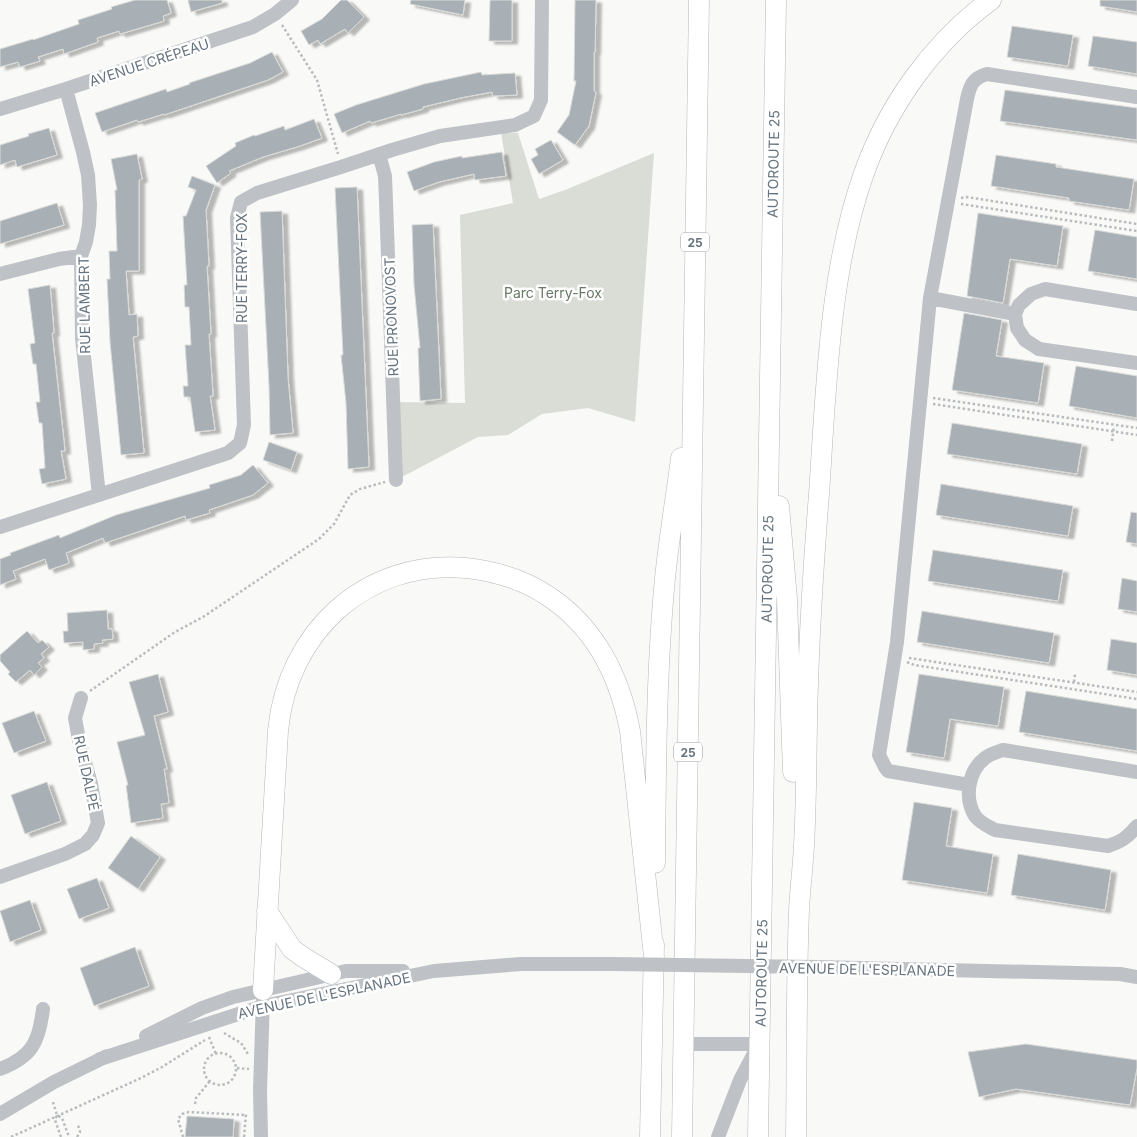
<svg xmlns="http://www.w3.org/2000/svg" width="1137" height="1137" font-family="Inter,sans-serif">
  <defs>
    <filter id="shadow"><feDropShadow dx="5.5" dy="3" stdDeviation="1" flood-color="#0004"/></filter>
  </defs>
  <rect width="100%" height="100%" fill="#f9f9f7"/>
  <path fill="#d9ddd6" d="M501,133H518L539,199L565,190L654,153L635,422L588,408L542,414L508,435L478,437L400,478L392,402L465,403L460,215L513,203Z"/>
  <path fill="#a8b0b5" stroke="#dadbd9" filter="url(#shadow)" d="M135,0H167L171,13L163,16L164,21L120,34L119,31L97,38L98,42L64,54L63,49L38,57L40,61L20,67L18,62L0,67V49L33,39V40L79,24L78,20L112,9L111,7Z
    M188,0H222V3L191,12Z
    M341,0H347L364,17L348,33L345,29L320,44L318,40L309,45L301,31L322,19Z
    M411,0H465L463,15L410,4Z
    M490,0H512V41H489Z
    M575,0H596L595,52H594V91L596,92L589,126L575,145L557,132L569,115L576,81H574Z
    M1100,0H1137V12L1100,6Z
    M1012,26L1073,35L1068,66L1007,57Z
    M1093,36L1137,42V74L1088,66Z
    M272,52L283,72L268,80L164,115V114L138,122L137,120L102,132L95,113L166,89L167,92L190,84L189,83L250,63Z
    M481,72L482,75L515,73L517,95L493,96L492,92L460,98L423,107V109L401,115V114L371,123L370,121L342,133L334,114L356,105L424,84Z
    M1005,90L1137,108V140L1000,121Z
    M314,119L322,138L300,146L263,157L229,171L231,173L217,183L206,166L236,146L235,143L254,135L255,136L284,126L285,130Z
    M49,128L57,155L17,167L15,160L0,165V145L29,136L28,134Z
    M551,140L563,160L539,174L531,159L538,155L535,149Z
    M502,152L506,176L475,180L474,174L439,182L414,191L407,172L434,162L462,156V158Z
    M137,154L142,179L139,180V271H126L129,315L137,314L138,336L133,337L144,453L121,455L110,342L107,279H110L109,251H117L115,190H117L111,159Z
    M996,155L1056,164V167L1134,179L1129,210L1069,201V198L991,186Z
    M192,176L215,185L206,210L209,266H207L211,334H209L213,396H210L215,430L195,432L190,397H184L183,386H188L185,345H191L189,307H185L184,285H187L183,216H186L196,190L188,187Z
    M357,187L369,467L348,469L346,403L341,355H343L335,188Z
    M57,203L64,225L0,244V221Z
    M282,211L288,378L293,433L270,435L269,386L260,212Z
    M978,213L1063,226L1057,266L1010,259L1003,303L967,296Z
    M433,224L441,399L420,401L418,348H420L414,285L412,225Z
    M1095,230L1137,237V279L1088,271Z
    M50,285L54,333H52L65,451H61L66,479L42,484L39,469L45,468L42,423H39L36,402H40L36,364H33L30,344L35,343L28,289Z
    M964,313L1002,320L996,356L1044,363L1038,403L952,390Z
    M1076,366L1137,376V418L1069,406Z
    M952,423L1082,444L1077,474L947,454Z
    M269,442L297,452L291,470L263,460Z
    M253,465L268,483L253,495L209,510L210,513L186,520L185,516L105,543L103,538L66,553L69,563L49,570L45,559L13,571L16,579L0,585V559L11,555L10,553L59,535L60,538L116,515L210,488L209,485L241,475Z
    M941,484L1073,506L1068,536L936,515Z
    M1131,512L1137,513V544L1126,542Z
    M933,550L1063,570L1058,601L928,581Z
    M1122,578L1137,581V612L1118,609Z
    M107,610L108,629H112L113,639L102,640L103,643L94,644V649L83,650V642L64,643L63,631H68L67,613Z
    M922,611L1054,633L1049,663L917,642Z
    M27,631L38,643L42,640L49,647L41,654L44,658L38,663L42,667L34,675L30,670L16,682L8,674L10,672L0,661V655Z
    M1111,639L1137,643V675L1107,670Z
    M158,674L168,712L154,716L167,769H164L169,803L161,804L163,818L131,823L126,785H128L117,742L145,735L129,682Z
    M919,674L1004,687L998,726L950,719L944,758L906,752Z
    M1026,691L1137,709V751L1019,732Z
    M34,711L46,741L14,753L2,723Z
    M47,782L61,821L25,834L11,795Z
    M914,802L952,808L946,846L993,854L987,893L902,880Z
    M131,836L160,857L138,889L108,868Z
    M1018,854L1111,870L1105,910L1011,895Z
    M97,878L109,908L79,919L67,889Z
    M30,900L41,930L10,942L0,911Z
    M135,947L149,986L94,1006L80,968Z
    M1026,1044L1137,1060V1068L1130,1105L1016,1089L979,1097L968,1052Z
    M187,1116L234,1119L233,1137H185Z"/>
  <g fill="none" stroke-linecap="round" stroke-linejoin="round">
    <defs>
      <path id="highway" d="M779,506L787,599L793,772
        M655,863C656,768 656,673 665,578C669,538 676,498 681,458
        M267,911L292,949L303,957L331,974
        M263,990L278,731C287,633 365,559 466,568C494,571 524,580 548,596C595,627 620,677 630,731L654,957
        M650,1137L654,944
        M682,1137L699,0
        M758,1137L776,0
        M796,1137C797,1062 796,986 799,910C800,889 803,867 804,845C807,792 806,738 808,684C810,621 814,557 819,494C826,391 829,273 863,176C887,107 932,43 991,0"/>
    </defs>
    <use href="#highway" stroke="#b4b8bb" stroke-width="21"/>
    <path stroke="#b9bcbf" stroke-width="2.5" stroke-dasharray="2.5 2.5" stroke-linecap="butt" d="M282,25L317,80L338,154
      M961,198L967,197L1137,224
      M961,204L1137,231
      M933,398L1137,428
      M933,404L1137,435
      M1112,441L1114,426
      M909,658L1137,692
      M907,662L914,665L1137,699
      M1074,682L1075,674
      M90,691L175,632L203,617L319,539L334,524L350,495L360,489L385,482
      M224,1033L241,1043L248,1054
      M209,1037L216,1054
      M204 1069a16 16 0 1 1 32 0a16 16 0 1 1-32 0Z
      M237,1068L249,1069
      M53,1102L57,1115
      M195,1104L196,1098L210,1081
      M11,1137L141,1078L162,1067L205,1040
      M61,1137L55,1120L57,1115L62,1118L69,1137
      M77,1137L80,1132L78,1125
      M183,1137L178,1119L182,1114L189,1112L246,1115
      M244,1137L246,1114"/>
    <path stroke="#bec2c6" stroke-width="14" d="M66,89L83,152L88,175L90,205L89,225L86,242L81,256L82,338L99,495
      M0,109L66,89L253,27L275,14L292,0
      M379,154L385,176L386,201L396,480
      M0,274L59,259L81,256
      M930,298L1015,314
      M1137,304L1045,289L1031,294L1019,305L1015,314L1017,328L1025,340L1039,349L1137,363
      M0,527L228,453L240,443L244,425L237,218L241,202L257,193L341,167L392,150L440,136L515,125L534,116L541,100L542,0
      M1137,772L1003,750C997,752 990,754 985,758C968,771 964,798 975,816C980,823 988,826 995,830L1108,846C1121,842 1128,837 1137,826
      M969,785L888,771L885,767L879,755L897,642L930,298L967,99C970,85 973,78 987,74L1137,97
      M0,877L65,854L85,844L93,835L98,823L91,784L79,740L75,718L81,698
      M819,967L1120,974L1137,977
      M146,1036L202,1008L233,997L346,971H403
      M684,1044H760
      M100,1059L263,1006L434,971L521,964H613
      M0,1069C32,1057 39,1042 43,1009
      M0,1114L54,1082L107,1056
      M261,1137L260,1091L263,998
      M718,1137L740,1080L758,1046"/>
    <use href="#highway" stroke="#fff" stroke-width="20"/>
    <path stroke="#bec2c6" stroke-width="14" d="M613,964L819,967"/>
  </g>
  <g text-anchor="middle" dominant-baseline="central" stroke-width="5" stroke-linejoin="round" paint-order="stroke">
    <g fill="#fff" stroke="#949ea5" stroke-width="1">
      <rect x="681" y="232.5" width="28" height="19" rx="4"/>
      <rect x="674" y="742.5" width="28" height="19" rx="4"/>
    </g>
    <g font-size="12" font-weight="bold" fill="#66747f">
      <text x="695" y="242">25</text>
      <text x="688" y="752">25</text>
    </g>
    <g font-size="14" fill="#66747f" stroke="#fff">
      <text transform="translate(149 62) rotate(-18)">AVENUE CRÉPEAU</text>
      <text transform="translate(773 164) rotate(-89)">AUTOROUTE 25</text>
      <text transform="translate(241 268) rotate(-90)">RUE TERRY-FOX</text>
      <text transform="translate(84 305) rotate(-91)">RUE LAMBERT</text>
      <text transform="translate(391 317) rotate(-92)">RUE PRONOVOST</text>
      <text transform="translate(767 569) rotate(-89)">AUTOROUTE 25</text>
      <text transform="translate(87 773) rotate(78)">RUE DALPÉ</text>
      <text transform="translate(867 969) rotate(1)">AVENUE DE L'ESPLANADE</text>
      <text transform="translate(761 973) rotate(-89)">AUTOROUTE 25</text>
      <text transform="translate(324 995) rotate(-12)">AVENUE DE L'ESPLANADE</text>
    </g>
    <g font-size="14" fill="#677864" stroke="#fff">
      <text x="553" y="292">Parc Terry-Fox</text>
    </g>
  </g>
</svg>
